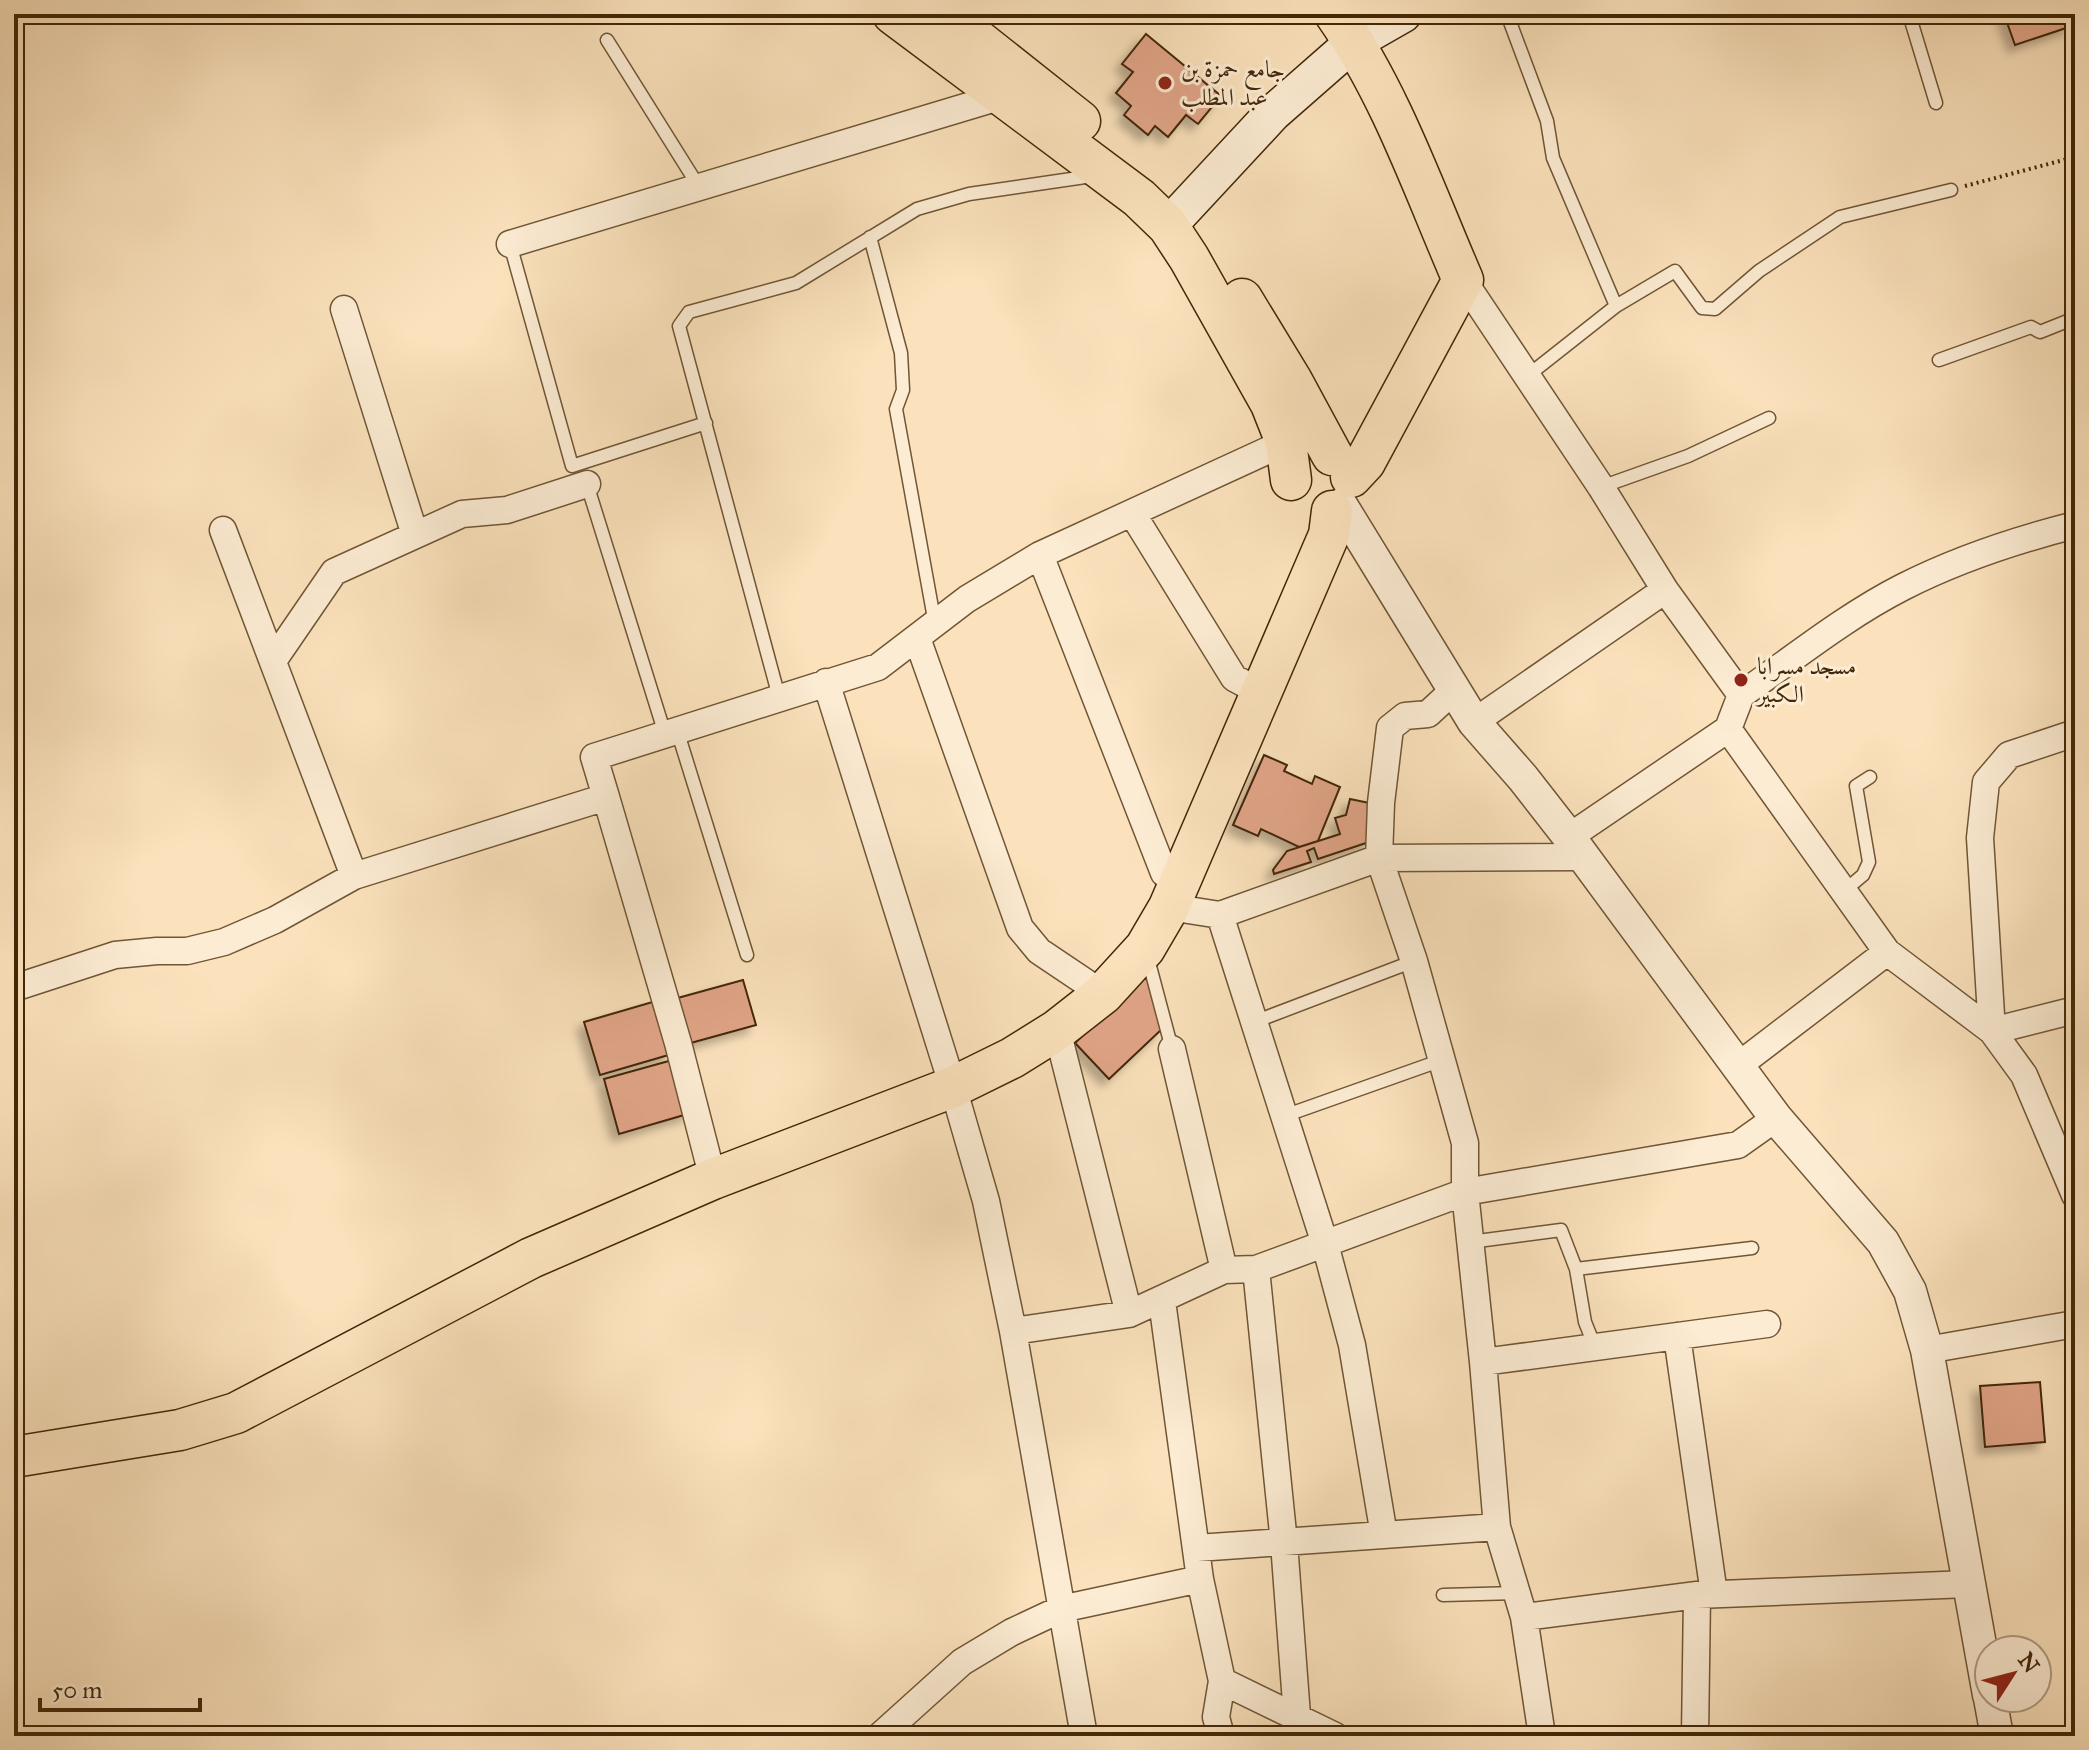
<svg xmlns="http://www.w3.org/2000/svg" width="2089" height="1750" font-family="'IM FELL Great Primer',Amiri,serif">
  <defs>
    <filter id="shadow"><feDropShadow dx="-7" dy="7" stdDeviation="4" flood-color="#0004"/></filter>
  </defs>
  <rect width="100%" height="100%" fill="#fbe2bc"/>
  <filter id="stains"><feTurbulence type="fractalNoise" baseFrequency=".0025" numOctaves="4"/><feColorMatrix values="0 0 0 0 .2 0 0 0 0 .09 0 0 0 0 .02 0 0 0 .5 -.17"/></filter>
  <radialGradient id="worn" r=".72"><stop offset=".6" stop-color="#630" stop-opacity="0"/><stop offset="1" stop-color="#630" stop-opacity=".3"/></radialGradient>
  <path fill="#e1a588" stroke="#422708" stroke-width="2" filter="url(#shadow)" d="M2004,14H2068L2072,26L2015,45Z
    M1146,34L1221,96L1198,124L1186,115L1168,137L1155,126L1148,135L1124,115L1131,106L1116,93L1133,72L1122,64Z
    M1264,755L1287,765L1284,771L1312,784L1315,776L1340,787L1318,841L1299,847L1261,829L1258,836L1233,825Z
    M1350,799L1379,805L1371,839L1366,843L1318,859L1314,848L1307,851L1311,862L1274,874L1273,870L1287,851L1340,834L1335,818L1346,815Z
    M1144,977L1149,982L1162,1029L1109,1079L1075,1043Z
    M743,980L756,1025L687,1044L674,999Z
    M656,1001L672,1054L600,1075L584,1022Z
    M676,1059L691,1113L619,1134L604,1079Z
    M2040,1382L2045,1442L1985,1447L1980,1386Z"/>
  <g fill="none" stroke-linecap="round" stroke-linejoin="round">
    <defs>
      <path id="service" d="M1507,14L1547,121L1553,158L1616,306
        M1909,14L1936,103
        M607,40L699,187
        M870,237L901,353L903,390L896,409L935,624
        M510,244L572,466L706,423
        M1939,360L2031,327L2040,332L2075,318
        M1526,377L1616,306L1675,271L1702,308L1715,309L1759,271L1840,217L1951,190
        M586,481L665,734
        M1601,487L1688,456L1769,418
        M779,697L679,326L689,312L796,283L917,209L969,194L1092,176
        M677,730L747,955
        M1844,891L1863,875L1869,862L1856,786L1870,777
        M1147,955L1172,1049
        M1254,1022L1414,961
        M1284,1116L1442,1060
        M1470,1242L1561,1230L1576,1269L1585,1322L1595,1347
        M1576,1269L1752,1248
        M1443,1595L1517,1593"/>
      <path id="minor" d="M510,244L1002,96
        M1463,280L1601,487L1665,590L1741,695L1728,729L1887,952L1992,1031L2024,1075L2075,1195
        M344,309L415,535
        M1132,513L1234,678L1262,693
        M223,530L354,876
        M1040,555L1164,873L1179,886
        M917,638L1020,928L1039,951L1103,994
        M273,661L334,572L462,514L507,510L587,484
        M826,682L953,1087L986,1201L1013,1331L1084,1736
        M1455,689L1428,714L1405,716L1390,728L1381,803L1379,858L1414,961L1465,1143V1192L1483,1362L1497,1527L1524,1617L1542,1736
        M1741,695C1794,658 1846,616 1903,587C1958,559 2016,540 2075,525
        M1474,722L1665,590
        M2075,733L2009,755L1986,782L1980,838L1992,1031L2075,1010
        M606,797L594,757L878,667L967,599L1040,555L1286,442
        M1569,837L1728,729
        M1169,907L1220,915L1379,858L1583,857
        M1220,915L1325,1244L1352,1345L1384,1535
        M14,988L115,955L157,951H187L224,942L275,920L354,876L606,797L678,1043L713,1179
        M1057,1030L1129,1314
        M1172,1049L1224,1270
        M1739,1065L1887,952
        M1256,1269L1284,1543L1297,1716
        M1162,1301L1200,1579L1222,1681L1335,1736
        M1013,1331L1129,1314L1224,1270L1256,1269L1465,1192L1738,1145L1776,1118
        M1677,1336L1714,1594
        M1927,1350L2075,1324
        M1483,1362L1767,1324
        M1197,1548L1497,1527
        M1524,1617L1697,1595L1968,1584
        M880,1736L962,1662L1012,1632L1061,1609L1200,1579
        M1221,1736L1216,1717L1222,1681
        M1695,1736L1697,1595"/>
      <path id="tertiary" d="M1341,505L1474,722L1523,778L1569,837L1776,1118L1883,1242L1910,1291L1927,1350L1989,1695
        M1990,1698L1997,1736"/>
      <path id="secondary" d="M1168,226L1273,113L1354,42L1403,14"/>
      <path id="primary" d="M893,14L1139,198L1168,226L1189,258L1271,404L1286,442L1291,480
        M945,14L1080,121
        M1335,14C1391,94 1424,190 1463,280L1365,462L1351,477
        M1242,299L1292,381L1332,455
        M14,1457L180,1430L236,1413L531,1258L713,1179L953,1087L1012,1058L1057,1030L1103,994L1145,948L1169,907L1329,535L1332,511"/>
    </defs>
    <use href="#service" stroke="#705635" stroke-width="15"/>
    <use href="#minor" stroke="#705635" stroke-width="29"/>
    <use href="#tertiary" stroke="#705635" stroke-width="35"/>
    <use href="#secondary" stroke="#422708" stroke-width="39"/>
    <use href="#primary" stroke="#422708" stroke-width="43"/>
    <path stroke="#422708" stroke-width="4" stroke-dasharray="2 4" stroke-linecap="butt" d="M1965,186L2075,157"/>
    <use href="#service" stroke="#fcecd3" stroke-width="12"/>
    <use href="#minor" stroke="#fcecd3" stroke-width="26"/>
    <use href="#tertiary" stroke="#fcecd3" stroke-width="32"/>
    <use href="#secondary" stroke="#fcecd3" stroke-width="36"/>
    <use href="#primary" stroke="#fbe2bc" stroke-width="40"/>
  </g>
  <g fill="#8f2418" stroke="#fcecd3" stroke-width="3">
    <circle cx="1165" cy="83" r="8"/>
    <circle cx="1741" cy="680" r="8"/>
  </g>
  <g text-anchor="middle" dominant-baseline="central" stroke-width="6" stroke-linejoin="round" paint-order="stroke">
    <g font-size="24" fill="#422708" stroke="#fcecd3" text-anchor="start">
      <text x="1181" y="69">جامع حمزة بن<tspan x="1181" dy="28">عبد المطلب</tspan></text>
      <text x="1757" y="666">مسجد مسرابا<tspan x="1757" dy="28">الكبير</tspan></text>
    </g>
  </g>
  <rect width="2089" height="1750" fill="none" stroke="#fbe2bc" stroke-width="48"/>
  <rect x="16" y="16" width="2057" height="1718" fill="none" stroke="#422708" stroke-width="4"/>
  <rect x="24" y="24" width="2041" height="1702" fill="none" stroke="#422708" stroke-width="2"/>
  <g transform="translate(2013 1674) rotate(54)"><circle r="38" fill="#fcecd3" stroke="#b29d82" stroke-width="2"/>
  <path d="M0-6L14 30L0 20L-14 30Z" fill="#8f2418"/>
  <text y="-12" font-size="22" font-weight="bold" text-anchor="middle" fill="#422708">N</text>
  </g>
  <path d="M40 1698v12h160v-12" fill="none" stroke="#422708" stroke-width="4"/>
  <text x="52" y="1698" font-size="24" fill="#422708" stroke="#fcecd3" stroke-width="6" paint-order="stroke">50 m</text>
  <rect width="100%" height="100%" filter="url(#stains)"/>
  <rect width="100%" height="100%" fill="url(#worn)"/>
</svg>
